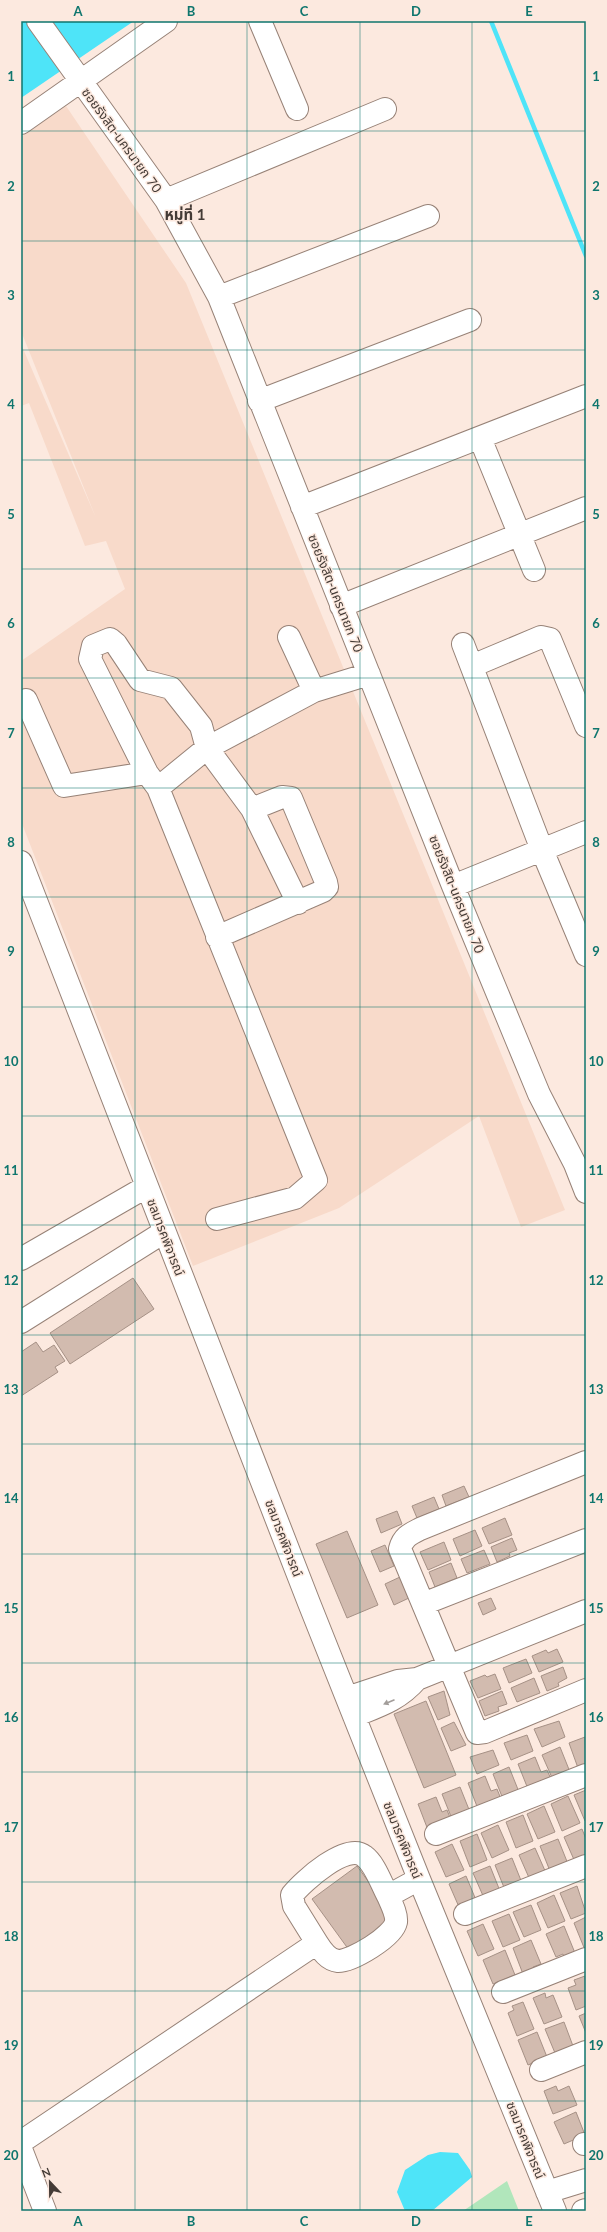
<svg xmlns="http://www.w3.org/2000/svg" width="607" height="2232" font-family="Lato,'Noto Sans Thai',sans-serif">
  <rect width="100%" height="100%" fill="#fce9df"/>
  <path fill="#f8daca" d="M66,106L186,283L565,1210L521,1227L479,1116L339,1208L193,1266L21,821V661L125,589L106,541L85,546L29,403L21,406V344L96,518L21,331V137Z"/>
  <path fill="#b1e6bb" d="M507,2181L519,2211H463Z"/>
  <path fill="#4ee4f8" d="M21,21H134L21,98Z
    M440,2152L458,2153L470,2170L472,2177L432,2211H405L397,2192L405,2170L428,2155Z"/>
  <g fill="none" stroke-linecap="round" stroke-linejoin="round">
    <path stroke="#4ee4f8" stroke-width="4.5" d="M491,21L586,256"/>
  </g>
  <path fill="#d2bbaf" stroke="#a69186" d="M133,1278L154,1309L70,1364L50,1333Z
    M36,1342L43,1352L54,1345L65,1361L55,1367L58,1372L21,1396V1352Z
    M464,1486L469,1497L446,1506L442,1495Z
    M434,1497L439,1509L417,1518L412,1506Z
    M397,1511L402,1524L381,1533L376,1519Z
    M505,1518L512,1535L489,1544L482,1528Z
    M475,1530L482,1546L460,1556L453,1539Z
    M347,1531L378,1605L347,1618L316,1544Z
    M512,1538L517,1550L509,1553L510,1556L497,1562L491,1547Z
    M444,1542L451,1560L428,1570L420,1552Z
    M385,1545L394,1566L380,1572L371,1551Z
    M484,1550L490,1564L467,1573L461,1559Z
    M451,1563L457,1578L435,1587L429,1572Z
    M400,1577L409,1598L394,1605L385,1584Z
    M491,1598L496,1609L483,1615L478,1603Z
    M557,1649L563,1662L539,1672L532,1656L546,1650L548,1653Z
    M526,1659L532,1673L509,1683L503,1668Z
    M563,1667L567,1678L558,1683L559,1686L547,1691L541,1676Z
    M495,1674L501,1689L478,1698L470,1681L485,1675L487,1677Z
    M534,1678L540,1693L517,1702L511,1688Z
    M444,1691L450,1715L438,1720L428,1697Z
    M502,1691L507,1704L498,1707L499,1711L485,1716L479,1701Z
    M426,1701L456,1775L424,1788L394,1714Z
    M559,1721L565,1737L542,1747L534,1729Z
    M454,1722L466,1745L451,1751L441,1728Z
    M527,1735L533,1751L511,1760L504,1743Z
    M585,1737L586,1765L578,1768L569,1743Z
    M560,1747L570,1772L553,1780L542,1755Z
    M493,1750L499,1765L477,1774L470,1757Z
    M535,1757L541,1772L547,1770L551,1779L528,1789L518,1764Z
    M509,1767L519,1792L503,1799L493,1774Z
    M485,1776L491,1791L497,1789L501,1799L478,1809L468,1783Z
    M460,1787L470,1812L452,1819L442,1794Z
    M586,1790V1820L585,1821L574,1795Z
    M568,1796L580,1823L562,1831L551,1804Z
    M436,1797L442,1812L447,1810L451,1820L428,1830L418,1804Z
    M544,1806L555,1832L538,1839L527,1814Z
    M523,1815L533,1841L516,1848L506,1822Z
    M498,1825L509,1850L492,1858L481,1833Z
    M582,1829L586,1839V1857L575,1862L564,1837Z
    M477,1834L487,1860L470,1867L460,1841Z
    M558,1839L568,1864L550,1871L540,1846Z
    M452,1844L464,1870L446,1877L435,1852Z
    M535,1848L546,1873L530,1880L519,1855Z
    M512,1858L522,1883L505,1890L495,1865Z
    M357,1866L394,1917L349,1950L312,1899Z
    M490,1866L500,1891L484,1898L473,1873Z
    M466,1876L476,1900L459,1907L449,1884Z
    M577,1886L586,1913L571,1919L560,1893Z
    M554,1895L565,1921L548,1928L537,1903Z
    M531,1905L541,1930L524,1937L513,1912Z
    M509,1914L520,1940L503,1947L492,1921Z
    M586,1917V1950H585L574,1923Z
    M483,1924L494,1949L478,1956L467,1931Z
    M564,1926L575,1953L564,1958L563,1954L556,1957L546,1934Z
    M531,1940L541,1964L533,1967L534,1969L523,1974L513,1948Z
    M505,1950L515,1975L493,1984L483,1960Z
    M585,1976L586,2006L576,2010L568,1988L576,1985L574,1980Z
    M545,1993L546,1998L553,1995L562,2017L544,2024L533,1998Z
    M523,2002L534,2029L517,2036L508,2013L514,2010L512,2006Z
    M586,2013V2033L579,2016Z
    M564,2022L573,2046L555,2053L545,2029Z
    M537,2032L547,2057L528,2065L518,2040Z
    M556,2086L558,2091L569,2086L577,2105L553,2114L544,2091Z
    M576,2112L585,2135L564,2144L554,2122Z"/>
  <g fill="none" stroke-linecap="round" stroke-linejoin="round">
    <defs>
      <path id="minor" d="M38,21L166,200L219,297L453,886L539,1094L575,1164L586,1192
        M260,21L297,109
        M21,123L166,21
        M166,200L385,109
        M219,297L428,216
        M259,401L470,320
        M480,438L534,570
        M302,507L586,396
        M341,606L586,508
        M289,637L314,691
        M463,644L542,850L586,955
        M472,666L541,637L550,639L586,726
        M26,700L64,786L147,773L158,788L207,748L314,691L369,674
        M147,773L90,659L93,646L110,639L116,644L140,680L171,688L201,726L207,748L252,809L282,797L291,798L326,882L327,887L323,891L217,937
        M158,788L316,1180L295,1198L217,1219
        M252,809L298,903
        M21,862L309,1603L419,1879L555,2211
        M453,886L586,832
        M21,1259L146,1187
        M21,1322L164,1232
        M586,1462L420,1529C410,1534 403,1537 400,1549L477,1733L485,1732L586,1690
        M423,1604L586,1540
        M347,1698L398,1681L417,1679L586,1611
        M354,1716C379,1706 399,1700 417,1679
        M436,1834L586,1775
        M465,1914L586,1866
        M317,1943L294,1906L292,1895C303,1881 347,1842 364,1856C375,1864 381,1883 388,1896
        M503,1992L586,1959
        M541,2070L586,2052
        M21,2142L317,1943C322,1951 328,1960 338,1961C352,1961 393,1937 396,1922C397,1914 391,1903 388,1896L419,1879
        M584,2144H586
        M21,2149L45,2211
        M547,2192L586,2180
        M583,2211L586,2210"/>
    </defs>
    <use href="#minor" stroke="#978277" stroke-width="24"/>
    <use href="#minor" stroke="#fff" stroke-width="22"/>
  </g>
  <defs><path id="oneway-solid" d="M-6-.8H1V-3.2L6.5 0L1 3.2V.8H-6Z"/></defs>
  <use fill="#a29d9a" href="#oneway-solid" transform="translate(389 1702) rotate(157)"/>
  <path fill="none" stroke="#0f766e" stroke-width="1" stroke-opacity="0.55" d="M135,21V2211M247,21V2211M360,21V2211M472,21V2211M21,131H586M21,241H586M21,350H586M21,460H586M21,569H586M21,678H586M21,788H586M21,897H586M21,1007H586M21,1116H586M21,1225H586M21,1335H586M21,1444H586M21,1554H586M21,1663H586M21,1772H586M21,1882H586M21,1991H586M21,2101H586"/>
  <g text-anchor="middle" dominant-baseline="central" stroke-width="3" stroke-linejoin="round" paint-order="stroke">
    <g font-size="13" fill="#443b36" stroke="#fce9df">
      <text transform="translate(122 140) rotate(54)">ซอยรังสิต-นครนายก 70</text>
      <text transform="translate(336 593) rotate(68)">ซอยรังสิต-นครนายก 70</text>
      <text transform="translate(457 894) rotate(68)">ซอยรังสิต-นครนายก 70</text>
      <text transform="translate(166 1237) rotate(69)">ชลมารคพิจารณ์</text>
      <text transform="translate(284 1538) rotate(69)">ชลมารคพิจารณ์</text>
      <text transform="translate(403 1840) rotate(68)">ชลมารคพิจารณ์</text>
      <text transform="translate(526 2140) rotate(68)">ชลมารคพิจารณ์</text>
    </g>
    <g font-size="15" font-weight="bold" fill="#443b36" stroke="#fce9df">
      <text x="185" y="214">หมู่ที่ 1</text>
    </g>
  </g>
  <rect width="607" height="2232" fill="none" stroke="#fce9df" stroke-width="44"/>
  <g transform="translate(50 2182) rotate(338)" stroke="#fce9df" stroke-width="3" paint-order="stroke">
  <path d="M0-3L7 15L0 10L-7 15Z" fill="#443b36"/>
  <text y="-6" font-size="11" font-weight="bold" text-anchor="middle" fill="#443b36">N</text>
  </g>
  <rect x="22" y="22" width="563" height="2188" fill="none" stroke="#0f766e" stroke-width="1.5"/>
  <g font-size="13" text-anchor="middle" font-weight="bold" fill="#0f766e">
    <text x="78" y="16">A</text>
    <text x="191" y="16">B</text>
    <text x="304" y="16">C</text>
    <text x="416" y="16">D</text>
    <text x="529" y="16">E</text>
    <text x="11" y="81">1</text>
    <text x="596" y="81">1</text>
    <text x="11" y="191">2</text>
    <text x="596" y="191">2</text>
    <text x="11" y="300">3</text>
    <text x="596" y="300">3</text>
    <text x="11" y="409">4</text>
    <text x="596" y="409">4</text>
    <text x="11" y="519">5</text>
    <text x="596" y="519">5</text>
    <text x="11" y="628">6</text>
    <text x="596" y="628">6</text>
    <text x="11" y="738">7</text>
    <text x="596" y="738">7</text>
    <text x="11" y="847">8</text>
    <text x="596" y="847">8</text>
    <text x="11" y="956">9</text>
    <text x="596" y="956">9</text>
    <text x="11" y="1066">10</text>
    <text x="596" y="1066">10</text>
    <text x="11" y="1175">11</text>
    <text x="596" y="1175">11</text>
    <text x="11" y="1285">12</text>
    <text x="596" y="1285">12</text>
    <text x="11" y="1394">13</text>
    <text x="596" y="1394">13</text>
    <text x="11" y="1503">14</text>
    <text x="596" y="1503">14</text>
    <text x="11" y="1613">15</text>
    <text x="596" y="1613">15</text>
    <text x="11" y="1722">16</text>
    <text x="596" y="1722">16</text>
    <text x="11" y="1832">17</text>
    <text x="596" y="1832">17</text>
    <text x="11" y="1941">18</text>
    <text x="596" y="1941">18</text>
    <text x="11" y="2050">19</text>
    <text x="596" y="2050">19</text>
    <text x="11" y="2160">20</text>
    <text x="596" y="2160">20</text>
    <text x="78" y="2226">A</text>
    <text x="191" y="2226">B</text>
    <text x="304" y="2226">C</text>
    <text x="416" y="2226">D</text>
    <text x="529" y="2226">E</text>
  </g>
</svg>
